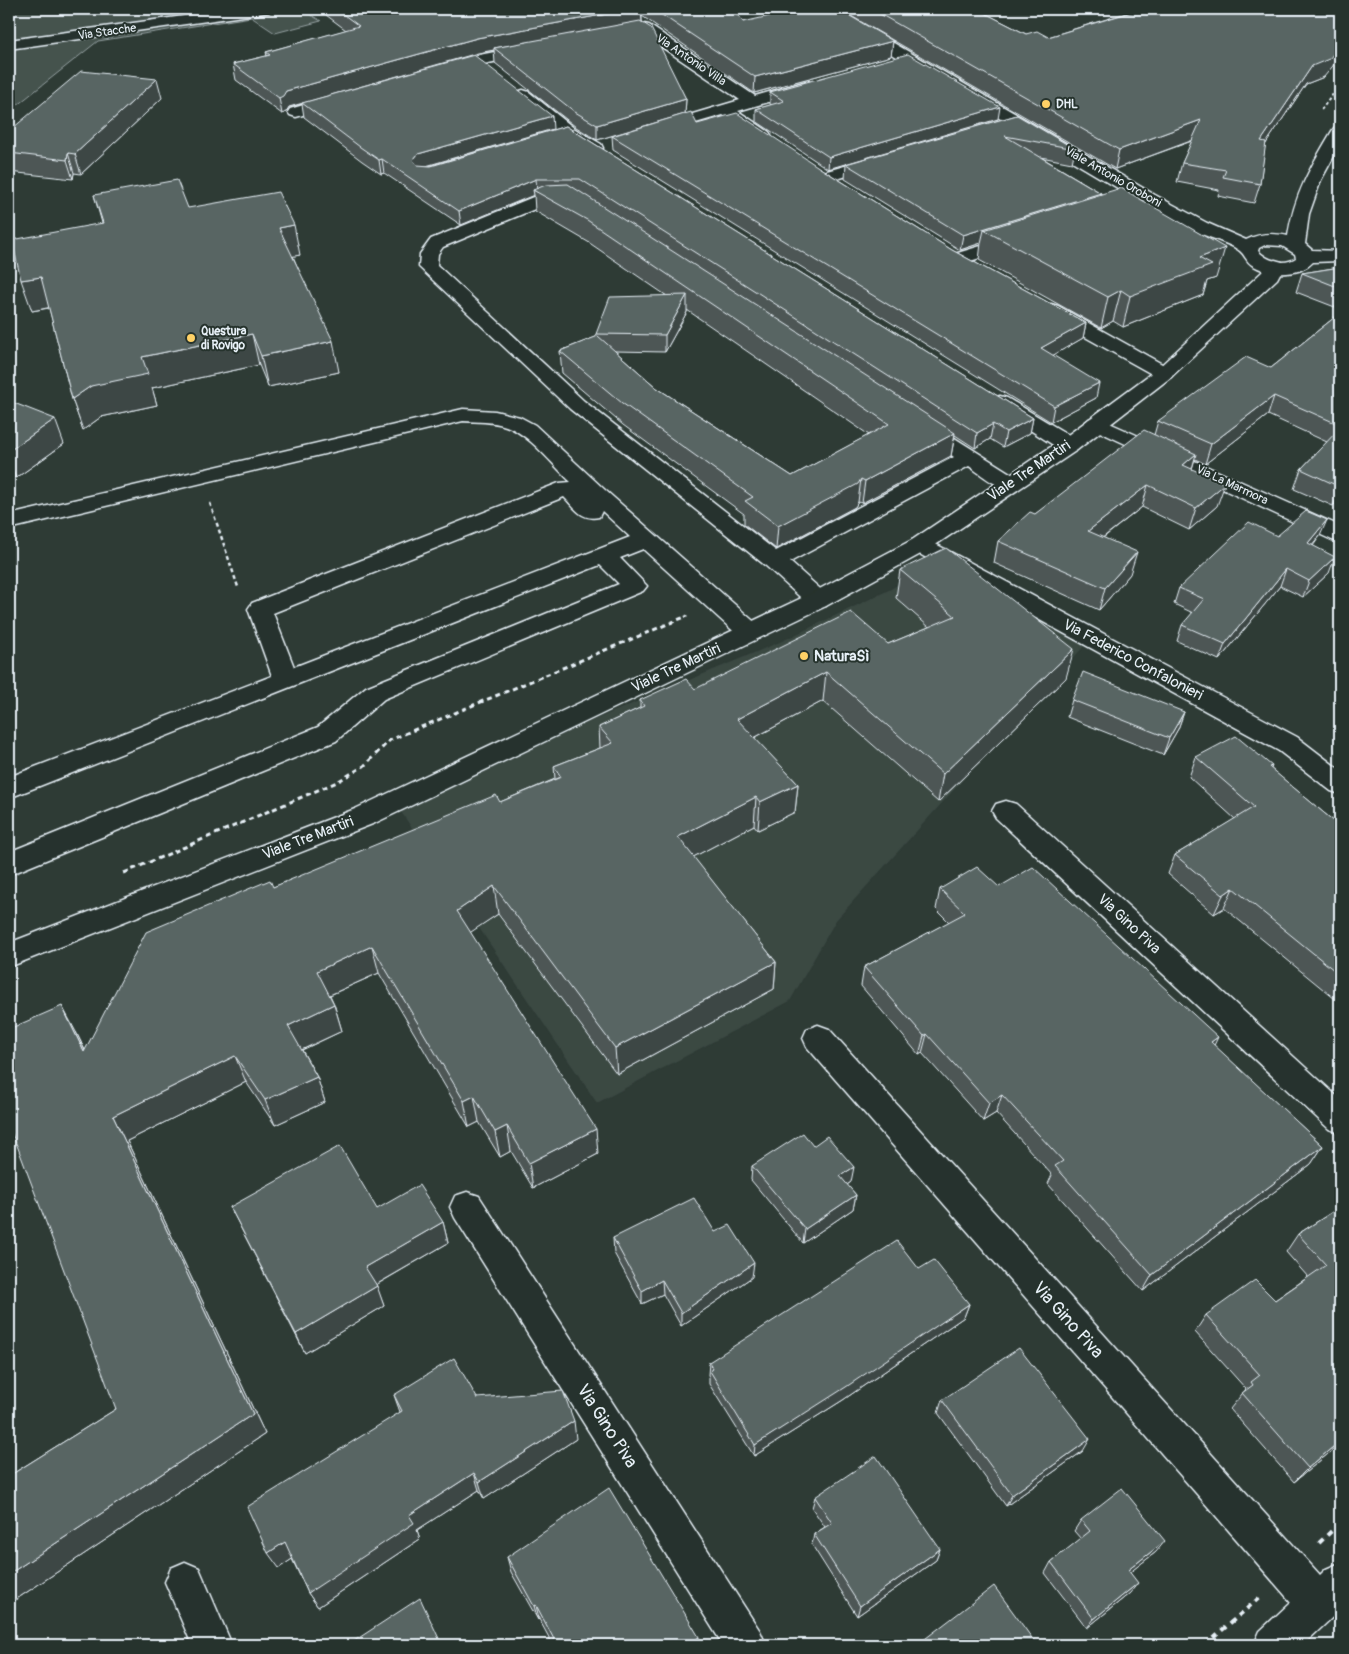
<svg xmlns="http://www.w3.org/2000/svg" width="1349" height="1654" font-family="Pangolin,sans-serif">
  <rect width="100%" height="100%" fill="#2e3b35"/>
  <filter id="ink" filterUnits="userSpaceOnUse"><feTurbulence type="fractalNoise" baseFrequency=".02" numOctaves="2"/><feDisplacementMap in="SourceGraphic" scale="10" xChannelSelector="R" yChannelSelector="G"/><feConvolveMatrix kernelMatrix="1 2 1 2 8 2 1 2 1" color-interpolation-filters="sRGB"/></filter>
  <g filter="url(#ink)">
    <path fill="#3b4843" d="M929,564L1085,645L836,920L790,1001L597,1103L395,803L780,642L891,589Z"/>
    <path fill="#45524e" stroke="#96a2a3" d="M9,9H301L321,21L275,33L251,17L98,41L16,106L9,104Z"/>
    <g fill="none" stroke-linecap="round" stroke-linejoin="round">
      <defs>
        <path id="minor" d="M235,9H271L269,12L264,13L9,49V40Z
          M818,9H835L1155,195L1207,223L1246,240C1260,233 1273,233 1288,236C1294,195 1311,166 1332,131L1334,128L1340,126V145L1321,180L1309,214L1305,244L1312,250L1340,251V261L1313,262C1299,277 1270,276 1252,265C1246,261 1245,255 1240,251C1232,244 1207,237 1197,232C1179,224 1161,212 1143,203L820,12ZM1265,245L1282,246L1295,254L1296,258C1284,266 1268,261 1258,251L1259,248Z
          M644,24L649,25L755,96L807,81L813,83L815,86L813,89L738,111L769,132L771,135L769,138H757L723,115L658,134L652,132L650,129L652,126L740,100L641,33L621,37L616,36L614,33L616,30Z
          M532,45L537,47L540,50L537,53L479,65L474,63L471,60L474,57L479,55Z
          M523,90L529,92L575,129L601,144L603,148L601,152C580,157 534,112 517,98L515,95L517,92Z
          M338,95L344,97L346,100L344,103L296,117L290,115L288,112L290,109Z
          M880,156L886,157L888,161L886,165L826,182L820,181L817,177L820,173Z
          M570,193L576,194L579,198L576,202L547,204L443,247L438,254L437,265L584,401L776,551L954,457L915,430L911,426L915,422L922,420L929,422L1018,478L1021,483L1018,488C1000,492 984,476 969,466L790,562L826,594L830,600L826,606L818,608L810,606L766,566L570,409L419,267L420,254L431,239L538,195Z
          M1014,236L1020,237L1023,241L1020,245L958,265L951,263L949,259L951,255Z
          M1051,304L1058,306L1171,369L1174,373L1171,377L1164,379L1157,377L1044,314L1041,310L1044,306Z
          M1000,396L1007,398L1077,440L1080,445L1077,450L1069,451L1061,450L993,406L990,402L993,398Z
          M463,409L495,411L520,417L535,425L605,490L759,626L762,632L759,638L750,640L741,638L643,549L620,558L647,586L643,591L384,699L336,741L9,875V852L318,727L366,687L619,584L600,565L9,798V777L272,676L248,609L252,603L559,483L571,482C553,465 529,434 506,426C493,421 477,422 463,421L9,529V515ZM564,497C575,508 582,521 599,517L602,511L630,537L294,667L273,613Z
          M1096,417L1340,526V542L1332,540L1089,427L1085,423L1089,419Z
          M920,538L928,540L1297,737L1340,770V794L1331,791L1279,751L912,550L908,545L912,540Z
          M1006,801L1016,804L1340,1099V1133L1329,1129L996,818L992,811L996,804Z
          M818,1025L829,1029L1320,1575L1326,1569L1340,1563V1610L1303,1645H1254L1260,1631L1291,1602L807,1047L803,1038L807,1029Z
          M467,1192L479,1196L760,1631L766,1645H723L455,1218L450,1207L455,1196Z
          M185,1562L199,1568L232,1645H192L165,1582L171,1568Z"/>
        <path id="major" d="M1275,260L1282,262L1284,266L1277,279L1171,377L1077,450L928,550L826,606L375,823L9,967V943L355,809L810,594L912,540L1061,440L1157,369L1262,272L1268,262Z"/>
      </defs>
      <use href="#minor" stroke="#e8f1f8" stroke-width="3"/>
      <use href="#major" stroke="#e8f1f8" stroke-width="3"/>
      <path stroke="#e8f1f8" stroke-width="2" stroke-dasharray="3 2.5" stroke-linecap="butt" d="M1321,110L1340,85"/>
      <path stroke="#e8f1f8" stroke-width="2.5" stroke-dasharray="4 3" stroke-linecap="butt" d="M210,503L238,587
        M685,617L687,616"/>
      <path stroke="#e8f1f8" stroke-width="3" stroke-dasharray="5 4" stroke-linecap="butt" d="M124,873L337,782L364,766L390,740L687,616"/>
      <path stroke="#e8f1f8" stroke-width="4" stroke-dasharray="6 5" stroke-linecap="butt" d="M1319,1543L1340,1523
        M1205,1645L1259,1598"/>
      <use href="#minor" fill="#26332d" fill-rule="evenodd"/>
      <use href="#major" fill="#26332d" fill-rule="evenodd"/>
    </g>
    <path fill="#4d5755" stroke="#e8f1f8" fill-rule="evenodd" d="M325,9H734L743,22L893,41L891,56L754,93L642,16V21L686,99L685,114L597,140L576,127L495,63L494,50L478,53L382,81L553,129L428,166H431L566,126L1033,418L1030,433L1003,447L990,439L975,448L955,435L951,456L862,503L858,502L855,507L776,549L744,524V514L623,425L562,373L560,351L596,337V334L667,296L588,242L535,211L534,195L461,225L384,173L381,174L362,161L304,117L302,104L289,107L286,112L282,114L236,80L233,64L267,56L266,52L346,30L326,15ZM687,310L869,435L792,476L657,388L615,351L665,352L687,312Z
      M846,9H977L1026,34L1048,37L1136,10L1133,9H1340L1324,77L1306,84L1265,145L1260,184L1254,203L1218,196L1219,190L1177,182L1182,163L1192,141L1115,169L846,13Z
      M770,92L998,119L828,169L756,121V109L771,105L770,104Z
      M162,98L81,174L74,173L73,179L9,172V126L13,128Z
      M1017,115L1075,149L1072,163L1041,157L1101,193V194L1216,278L1207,281L1203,295L1123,327L1113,321L1101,328L979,260L981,243L960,250L845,179L846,164Z
      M697,124L820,168L952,250L1086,323L1083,338L1053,355L1096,398L1051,422L613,150L612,136Z
      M94,195L188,208L300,255L293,256L339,372L268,387L259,365L152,388L157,405L101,417L83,430L72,399L49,308L32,311L102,223Z
      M1340,267V309L1296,292L1302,273Z
      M1340,313V500H1339L1333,506L1294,489L1301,469L1327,442L1268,415L1205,464L1195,459L1192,469L1217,506L1189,530L1142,507L1103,538L1130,574L1099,610L994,563L998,541L1035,514L1154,435L1158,421L1271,368Z
      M9,401L64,444L16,478L9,475Z
      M1277,536H1320L1313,546L1329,573L1303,597L1280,586L1219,660L1177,641L1182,625L1193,613L1174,604L1179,588Z
      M900,570L1066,678L938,802L823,701L754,738L798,784L795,812L758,830L754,825L693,857L776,962L774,989L617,1074L498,914L470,932L598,1154L533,1188L511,1151L500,1157L479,1122L469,1127L379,973L330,995L334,1004L342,1031L302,1050L317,1077L325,1102L275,1125L246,1082L127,1141L265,1434L9,1604V1476L116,1409L76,1032L85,1050L273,887L500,802L555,779L554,766L600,748L599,727L640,708V700L695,689L888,644L929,627L896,598Z
      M1072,700L1184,712L1178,729L1163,755L1067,717Z
      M1196,757L1272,766L1271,769L1336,823L1340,821V996L1335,999L1224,908L1214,914L1168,874L1175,855L1235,819L1189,777Z
      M999,887L1214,1046L1323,1146L1311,1164L1143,1291L1048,1184L1052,1175L996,1113L983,1121L922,1053L919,1055L861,986L864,967L949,922L936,909L940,889Z
      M813,1146L851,1182L847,1185L856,1195L853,1209L803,1243L751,1180L752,1166Z
      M230,1207L377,1209L443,1222L448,1243L376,1285L384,1306L305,1353Z
      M1340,1207V1444L1294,1482L1230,1409L1246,1389L1195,1332L1206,1315L1275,1300L1308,1277L1286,1252L1298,1234Z
      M715,1232L752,1277L681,1326L663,1294L642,1304L614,1253L613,1238Z
      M919,1269L969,1304L964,1317L843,1400L754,1456L709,1384V1377L708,1375L709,1362Z
      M394,1395L477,1398L576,1439L484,1499L479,1490L417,1530L420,1539L318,1607L308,1593L292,1559L279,1568L400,1412Z
      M942,1400L1083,1451L1006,1506L938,1413Z
      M815,1497L940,1549L936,1560L857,1616L812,1545L814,1534L825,1527L812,1508Z
      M1081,1520L1156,1552L1130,1572V1593L1087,1628L1045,1573L1051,1562L1081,1539L1074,1531Z
      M507,1557L699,1645H553L539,1619L538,1620L511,1572Z"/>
    <path fill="#3e4745" stroke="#e8f1f8" d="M634,9H641L642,23L494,48V50L478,53L289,107L286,112L282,114L279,98L286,91L477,38Z
      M893,41L891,56L754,93L755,77Z
      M1340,46V57L1324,77L1306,84L1255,160L1261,141L1312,66Z
      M157,79L162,98L81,174L75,154Z
      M686,99L685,114L597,140V125Z
      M1000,107L998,119L828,169L829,157Z
      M552,116L553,129L419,168L415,174L413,160L418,154Z
      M1201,120L1196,139L1115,169L1119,150Z
      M68,153L74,173L73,179L67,160Z
      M382,159L384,173L381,174L379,160Z
      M536,179L537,192L533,190L534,195L461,225L459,211Z
      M1101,193L1098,207L984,230L981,243L960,250L963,235Z
      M294,225L300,255L285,258L279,228Z
      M1225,248L1216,278L1207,281L1203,295L1123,327L1130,296L1199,258Z
      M41,277L52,307L32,311L21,280Z
      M1121,290L1113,321L1101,328L1108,297Z
      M687,295V312L665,352V335Z
      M1086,323L1083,338L1038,364L1041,348Z
      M252,334L259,365L152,388L157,405L101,417L83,430L72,399L91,386L142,357Z
      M333,341L339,372L268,387L261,356Z
      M1099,383L1096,398L1051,422L1054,406Z
      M1274,396L1268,415L1205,464L1211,444Z
      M1033,418L1030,433L1003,447L1006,432Z
      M55,419L64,444L16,478L9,461V451Z
      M993,424L990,439L975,448L977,433Z
      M955,433L951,456L862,503L865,481Z
      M1196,454L1190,476L1183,465Z
      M861,479L858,502L855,507L776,549L778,526Z
      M1225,484L1217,506L1189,530L1196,508Z
      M1148,485L1142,507L1083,553L1088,531Z
      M1340,489V498L1339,500L1333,506Z
      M1327,520L1320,536L1301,559L1308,543Z
      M1137,552L1130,574L1099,610L1105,588Z
      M1335,557L1329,573L1303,597L1309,581Z
      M1286,569L1280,586L1219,660L1225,644Z
      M1074,649L1066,678L938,802L943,774Z
      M826,672L823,701L735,748L737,719Z
      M1184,712L1178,729L1163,755L1169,738Z
      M798,784L795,812L758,830L760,802Z
      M756,797L754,825L678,865V837Z
      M494,886L498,914L462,938L457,911Z
      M1233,888L1224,908L1214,914L1223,895Z
      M372,946L379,973L325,997L317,971Z
      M776,962L774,989L617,1074L615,1048Z
      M1340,991V996L1335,999Z
      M334,1004L342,1031L297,1052L288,1026Z
      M62,1006L76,1032L98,1078L84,1052Z
      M927,1034L922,1053L919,1055L924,1036Z
      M1218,1037L1209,1056L1211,1042Z
      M235,1056L246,1082L127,1141L265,1434L9,1604V1574L253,1414L113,1116Z
      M317,1077L325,1102L275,1125L265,1100Z
      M1002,1095L996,1113L983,1121L989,1103Z
      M474,1096L479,1122L469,1127L464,1101Z
      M507,1126L511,1151L500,1157L495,1132Z
      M596,1129L598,1154L533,1188L529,1163Z
      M1323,1146L1311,1164L1143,1291L1152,1275Z
      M854,1167L851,1182L838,1191L840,1176Z
      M856,1195L853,1209L803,1243L805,1229Z
      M443,1222L448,1243L372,1287L365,1267Z
      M754,1263L752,1277L681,1326V1313Z
      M662,1280L663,1294L642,1304V1291Z
      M377,1286L384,1306L305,1353L296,1334Z
      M969,1304L964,1317L843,1400L754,1456L755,1445Z
      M574,1421L576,1439L484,1499L479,1482Z
      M1090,1439L1083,1451L1006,1506L1012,1495Z
      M1340,1441V1444L1294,1482L1308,1468Z
      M474,1473L479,1490L417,1530L420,1539L318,1607L308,1593L409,1515Z
      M1165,1541L1156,1552L1120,1580L1128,1570Z
      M285,1542L295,1557L279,1568L268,1553Z
      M940,1549L936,1560L857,1616L860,1606Z
      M1138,1583L1130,1593L1087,1628L1094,1619Z
      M536,1605L539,1619L538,1620L534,1606Z
      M699,1637V1645H688Z"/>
    <path fill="#596563" stroke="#e8f1f8" d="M336,9H634L477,38L286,91L283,96L279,98L233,64L270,55L266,52L359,26Z
      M653,9H734L743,22L801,9H838L893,41L755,77Z
      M871,9H977L1026,34L1037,31L1048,37L1141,9H1340V46L1329,59L1312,66L1261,141L1266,142L1260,184L1223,177L1226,170L1182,163L1201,120L1119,150Z
      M640,21L651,28L686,99L597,125L575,112L494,48Z
      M908,54L1000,107L829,157L756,109L784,101L770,92Z
      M474,55L552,116L418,154L413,160L417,165L431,166L566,126L1033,418L1006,432L993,424L977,433L580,179H536L459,211L382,159L379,160L360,147L302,103Z
      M81,71L157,79L75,154L68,153L67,160L9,153V126L13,128Z
      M691,112L697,124L737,113L820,168L952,250L1086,323L1041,348L1099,383L1054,406L612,136Z
      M1017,115L1075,149L1005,136L1101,193L963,235L846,164Z
      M177,180L188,208L278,192L294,225L279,228L333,341L261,356L252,334L142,357L148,374L91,386L72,399L41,277L21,280L12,240L103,223L94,195Z
      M568,184L955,433L865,481L861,479L858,484L778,526L745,501L753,497L622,403L560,351L598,336L657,388L792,476L889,424L587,220L533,190L546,185Z
      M1121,188L1225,248L1199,258L1212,265L1130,296L1121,290L1108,297L984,230Z
      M1340,267V288L1302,273Z
      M687,295L665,335L596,334L610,297Z
      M1340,313V425L1274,396L1211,444L1158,421L1246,357L1271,368Z
      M9,401L55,419L9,451Z
      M1340,428V487L1301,469Z
      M1144,430L1196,454L1183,465L1225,484L1196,508L1148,485L1088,531L1137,552L1105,588L998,541L1030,512L1035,514Z
      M1306,511L1327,520L1308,543L1335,557L1309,581L1286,569L1225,644L1182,625L1204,599L1179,588L1249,522L1277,536Z
      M946,548L1074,649L943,774L826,672L737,719L798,784L760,802L756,797L678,837L776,962L615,1048L494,886L457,911L596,1129L529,1163L507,1126L495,1132L474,1096L464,1101L372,946L317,971L334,1004L288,1026L317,1077L265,1100L235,1056L113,1116L253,1414L9,1574V1476L116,1409L18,1148L9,1127V1029L62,1006L84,1052L146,932L270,880L273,887L496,795L500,802L561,777L554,766L613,743L599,727L644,706L640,700L686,679L695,689L851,612L888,644L955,616L900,570Z
      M1083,672L1184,712L1169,738L1072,700Z
      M1236,736L1272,766L1269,767L1336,823L1340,821V975L1233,888L1223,895L1175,855L1254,807L1196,757Z
      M977,867L999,887L1033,867L1218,1037L1211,1042L1323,1146L1152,1275L1055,1166L1063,1161L1002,1095L989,1103L927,1034L924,1036L864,967L965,913L940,889Z
      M803,1133L813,1146L827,1136L854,1167L840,1176L856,1195L805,1229L752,1166Z
      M340,1146L377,1209L419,1185L443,1222L365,1267L377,1286L296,1334L230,1207Z
      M694,1198L715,1232L730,1225L754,1263L681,1313L662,1280L642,1291L613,1238Z
      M1340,1207V1441L1308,1468L1242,1393L1253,1385L1251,1382L1260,1375L1206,1315L1255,1280L1275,1300L1326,1265L1298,1234Z
      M897,1241L919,1269L934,1260L969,1304L846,1387L755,1445L710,1371L713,1369L709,1362Z
      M1019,1348L1090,1439L1012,1495L942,1400Z
      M454,1358L477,1398L563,1391L574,1421L479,1482L474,1473L409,1515L414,1523L308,1593L285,1542L268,1553L247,1507L402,1411L394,1395Z
      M876,1456L940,1549L860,1606L814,1534L832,1523L815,1497Z
      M609,1488L699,1637L688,1645H557L536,1605L534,1606L507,1557Z
      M1122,1488L1165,1541L1128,1570L1138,1583L1094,1619L1051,1562L1090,1531L1081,1520Z
      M994,1586L1037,1645H917Z
      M420,1598L442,1645H348Z"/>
  </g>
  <g fill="#ffd166" stroke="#26332d" stroke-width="2">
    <circle cx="1046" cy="104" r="5"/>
    <circle cx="191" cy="338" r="5"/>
    <circle cx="804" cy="656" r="5"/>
  </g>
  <g text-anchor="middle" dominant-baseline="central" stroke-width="4" stroke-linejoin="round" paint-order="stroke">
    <g font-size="12" fill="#e8f1f8" stroke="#26332d">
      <text transform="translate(107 32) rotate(-8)">Via Stacche</text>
      <text transform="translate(691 60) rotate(34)">Via Antonio Villa</text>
      <text transform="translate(1113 177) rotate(30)">Viale Antonio Oroboni</text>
      <text transform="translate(1232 485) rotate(25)">Via La Marmora</text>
    </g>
    <g font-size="12" font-weight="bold" fill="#e8f1f8" stroke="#26332d" text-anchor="start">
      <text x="1056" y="104">DHL</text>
      <text x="201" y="331">Questura<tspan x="201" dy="14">di Rovigo</tspan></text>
    </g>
    <g font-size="15" fill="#e8f1f8" stroke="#26332d">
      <text transform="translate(1029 471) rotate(-34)">Viale Tre Martiri</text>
      <text transform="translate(1133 660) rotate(28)">Via Federico Confalonieri</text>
      <text transform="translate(676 668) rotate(-25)">Viale Tre Martiri</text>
      <text transform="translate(308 838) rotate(-21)">Viale Tre Martiri</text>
      <text transform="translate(1129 924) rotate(43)">Via Gino Piva</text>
    </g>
    <g font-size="15" font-weight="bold" fill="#e8f1f8" stroke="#26332d" text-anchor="start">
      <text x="814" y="656">NaturaSì</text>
    </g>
    <g font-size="18" fill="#e8f1f8" stroke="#26332d">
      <text transform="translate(1068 1320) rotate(48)">Via Gino Piva</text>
      <text transform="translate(607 1426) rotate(57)">Via Gino Piva</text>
    </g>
  </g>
  <rect width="1349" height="1654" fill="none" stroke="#26332d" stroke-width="30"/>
  <rect x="15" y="15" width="1319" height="1624" fill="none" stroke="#e8f1f8" stroke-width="2" filter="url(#ink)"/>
</svg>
